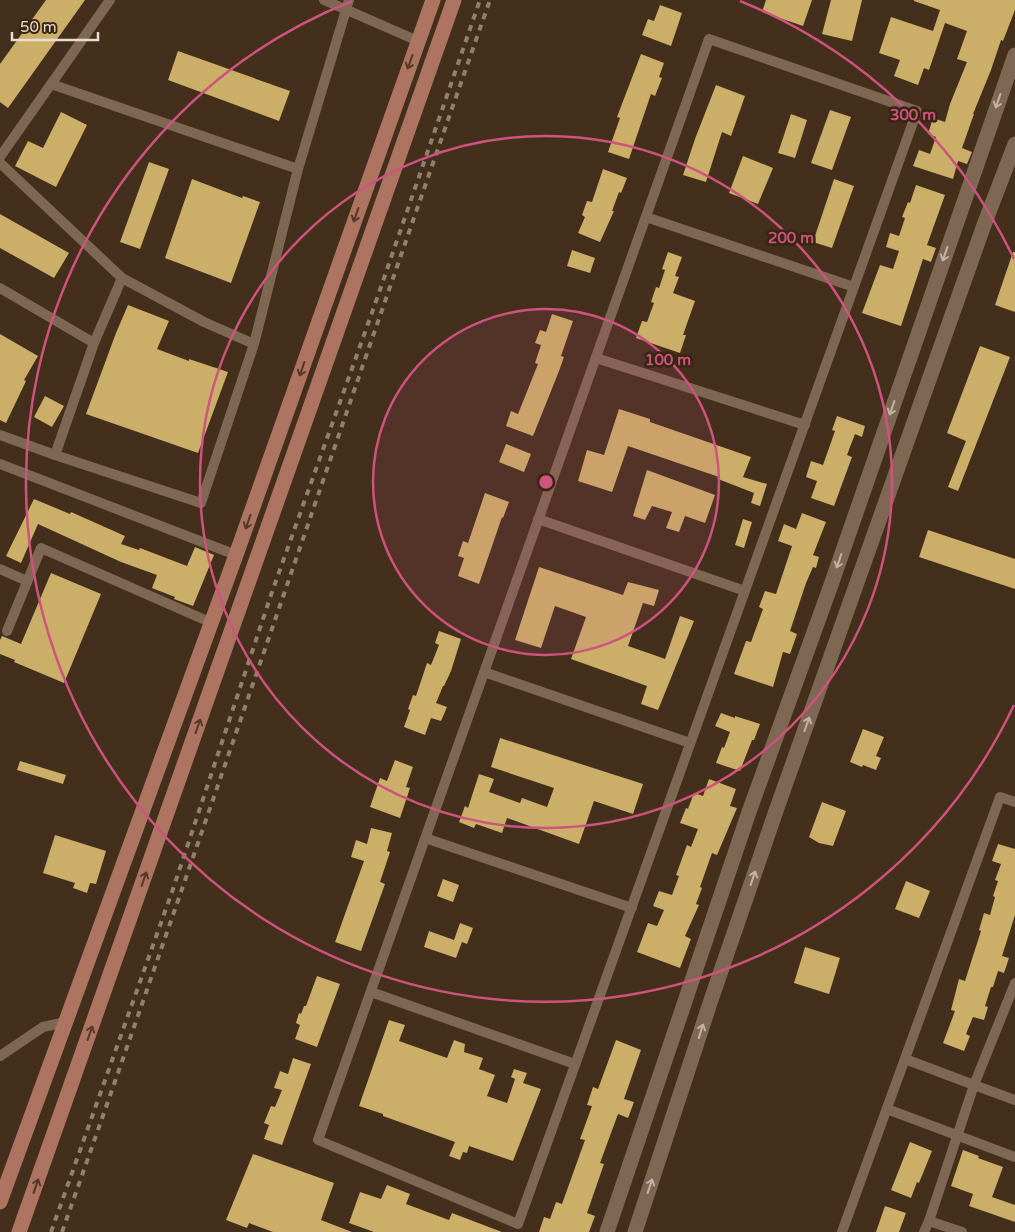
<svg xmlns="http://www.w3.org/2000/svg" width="1015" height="1232" font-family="'Varela Round',sans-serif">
  <rect width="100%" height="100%" fill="#432f1c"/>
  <path fill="#cbae67" d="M46,0H85L8,108L0,102V64Z
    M766,0H812L803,26L762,12Z
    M831,0H862L852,41L822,34Z
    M914,0H1015V10L1003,41L1001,40L991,70L973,114H974L962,148L972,152L967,164L958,161L953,179L913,166L919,150L930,154L936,137L928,134L933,118L945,122L950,104L967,62L957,59L967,31L945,23L929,70L924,68L918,85L894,76L900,60L879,53L891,17L933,31L940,10L914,1Z
    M660,5L682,13L671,46L642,35L648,19L654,21Z
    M178,51L290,91L279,121L168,80Z
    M641,54L664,63L659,77L662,78L655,96L651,94L629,159L608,152L620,118L617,117Z
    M716,85L745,96L731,136L722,132L706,182L683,175L695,139Z
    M830,110L851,117L832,170L811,163Z
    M61,112L87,125L56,187L15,166L28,141L43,148Z
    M791,114L807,120L795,158L778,153Z
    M743,156L773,168L758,204L729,193Z
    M149,162L169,169L140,249L120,242Z
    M603,169L627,178L621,193L619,192L612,211H614L600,242L578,233L585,217L582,215L587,201L592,202Z
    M192,179L242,198L243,196L260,202L231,283L165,258Z
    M834,179L854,186L832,248L813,242Z
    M916,185L945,195L927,245L936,248L931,262L923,259L901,326L862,313L880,265L893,269L899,251L886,247L890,233L899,236L905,218L902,217L908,202L910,203Z
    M0,214L69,253L54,278L0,248Z
    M572,250L595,258L590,273L567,266Z
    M668,252L682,257L675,276L679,277L673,293L695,301L683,335H686L680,353L636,338L642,321L647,322L654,303L651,302L656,287L659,288L665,270L662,269Z
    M1013,252H1015V312L995,305Z
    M128,305L169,321L157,349L189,361V359L228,372L198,453L86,414L116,333Z
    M552,314L573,321L561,356L564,357L559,371L533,436L506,426L511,411L518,414L538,364L535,363L541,345L535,343L540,330L546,332Z
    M0,334L38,356L24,380L26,381L6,423L0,420Z
    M980,346L1010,357L958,491L948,487L966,441L947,433Z
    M45,396L64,406L52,427L34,417Z
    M619,409L650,419V422L751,457L743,477L767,484L760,506L751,503L754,493L718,479L719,477L628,446L612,492L578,481L587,450L604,455Z
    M837,416L865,426L862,437L855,434L847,455L852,457L834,506L811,498L817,481L806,477L811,461L823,465L835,431L832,430Z
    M506,444L531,454L524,472L499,462Z
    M647,470L715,495L705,523L685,516L679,532L666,528L672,512L652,506L645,520L633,516Z
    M485,493L509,502L503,518L502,517L479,584L458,576L464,558L458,556L463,541L468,543Z
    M34,499L70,514L71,512L125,536L121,544L139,550L140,548L187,566L195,547L214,555L193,606L174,599L175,597L152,588L157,575L121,562L38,524L21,563L6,556Z
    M802,513L826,522L813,555L819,557L816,568L813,567L806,583L790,631L797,634L790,654L783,652L773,687L734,674L746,641L751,642L763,609L759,607L765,591L776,594L792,546L778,541L784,524L796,529Z
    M743,519L752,522L744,548L735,545Z
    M928,530L1015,559V589L919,557Z
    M539,567L623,595L628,582L659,590L654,606L643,603L628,646L654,655L665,659L680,616L694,621L658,710L641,704L647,686L571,659L586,617L555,606L541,648L515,640Z
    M51,573L101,594L64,683L14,662L15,660L0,654V640L2,636L21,644Z
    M439,631L461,639L451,671L444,686H443L436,703L447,707L441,721L431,718L425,735L404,727L410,710L408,709L413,695L416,696L427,663L431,665L439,645L435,643Z
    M721,713L735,718V716L760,724L754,740H752L740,771L716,763L722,747L724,748L730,732L715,726Z
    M863,729L884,737L876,756L881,758L876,770L863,765L862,767L850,762Z
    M500,738L643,784L633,814L594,801L579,844L507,818L502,833L476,824L474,828L459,822L465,806L468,808L479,774L494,779L489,792L520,803L522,798L547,807L554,788L491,767Z
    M395,760L413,767L406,787L410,788L400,818L370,807L380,778L387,781Z
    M20,761L66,775L63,784L17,770Z
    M709,779L736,789L730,806L737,808L717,855L712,853L700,887L702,888L696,904L699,905L685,936L691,939L680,968L637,952L648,923L657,926L664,910L653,906L659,891L672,895L679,876L676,875L687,845L691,847L698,829L680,823L686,808L688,809L694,793L703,796Z
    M822,802L846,811L833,846L819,843L809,837Z
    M371,828L392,833L387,851L390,852L380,882L385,884L361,951L335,942L364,861L351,857L356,840L367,844Z
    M55,835L106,851L96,884L90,883L87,893L73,888L75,883L43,873Z
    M998,844L1015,849V915L1002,956L1009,958L1004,973L998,971L993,987H991L985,1006L988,1007L984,1020L973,1017L966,1034L970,1036L964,1051L943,1043L955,1011L951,1010L959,979L965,981L981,931L979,930L984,913L990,915L995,897L993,896L998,881L995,880L1001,864L992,861Z
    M443,879L459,885L453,902L437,896Z
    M906,881L930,891L919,918L895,909Z
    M460,923L473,928L467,944L462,942L456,958L424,947L429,931L454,940Z
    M805,947L840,958L829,994L794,983Z
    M317,976L340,984L317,1047L295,1039L300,1025L296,1023L299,1013L301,1014L304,1006H306Z
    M389,1020L405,1025L399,1041L447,1058L454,1040L465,1044L464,1052L483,1058L479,1069L495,1075L487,1096L507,1103L515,1079L511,1077L514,1069L527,1073L523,1083L541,1089L513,1161L469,1146L467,1153L463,1152L460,1160L449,1156L455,1142L383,1116V1114L359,1106Z
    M616,1040L641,1050L624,1099L634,1102L628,1118L618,1114L600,1163L604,1164L587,1213L595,1216L589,1232H539L544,1217L550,1219L556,1202L562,1204L585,1140L580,1139L592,1106L587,1105L593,1087L598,1089Z
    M293,1058L311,1064L282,1145L264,1139L269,1125L264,1123L271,1106L275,1107L282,1090L274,1088L280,1071L288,1074Z
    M910,1142L932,1151L919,1183L917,1182L911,1198L891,1190Z
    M963,1150L979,1156L978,1158L1003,1167L992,1197L1015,1205V1222L969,1206L973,1194L951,1186Z
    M253,1154L334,1183L321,1220L352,1232H273L249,1223L247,1228L226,1220Z
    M387,1185L410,1194L406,1204L449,1220L452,1213L502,1232H374L349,1223L360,1192L381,1199Z
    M885,1206L906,1213L899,1232H876Z"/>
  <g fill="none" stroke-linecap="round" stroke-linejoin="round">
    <path stroke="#7e6753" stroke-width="10" d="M324,0L418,41
      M709,39L917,111L518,1224L318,1140Z
      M51,84L298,169
      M0,157L110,0
      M0,163L122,278L204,322L254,344
      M646,217L854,287
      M0,288L94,343
      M596,358L805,425
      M0,435L55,455L201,503L254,344L298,169L349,0
      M55,455L94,343L122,278
      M0,464L236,555
      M538,519L745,591
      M0,569L27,581
      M7,631L41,548L212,623
      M484,672L690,743
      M425,838L632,908
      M1015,983L974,1085L1015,1100
      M371,992L575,1064
      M0,1056L43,1027L66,1022
      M905,1059L974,1085L929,1221L962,1232
      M887,1109L1015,1157
      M842,1232L1000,797L1015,802
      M924,1232L929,1221"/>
    <path stroke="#7e6753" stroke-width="15" d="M607,1232L749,812L831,585L1015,55
      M635,1232L711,1000L777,808L984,225L1015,144"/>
    <path stroke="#ad7561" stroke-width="15" d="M0,1202L236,555L433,0
      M19,1232L454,0"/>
    <path stroke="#918070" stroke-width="4" stroke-dasharray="6 6" stroke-linecap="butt" d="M51,1232L173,889L272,592L374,307L480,0
      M62,1232C207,822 346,410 490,0"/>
  </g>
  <defs><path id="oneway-shaft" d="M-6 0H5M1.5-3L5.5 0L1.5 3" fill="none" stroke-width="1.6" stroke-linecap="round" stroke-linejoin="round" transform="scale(1.25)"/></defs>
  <g stroke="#553926">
    <use href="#oneway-shaft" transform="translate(410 62) rotate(110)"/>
    <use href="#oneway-shaft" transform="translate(356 215) rotate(109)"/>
    <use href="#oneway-shaft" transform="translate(302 369) rotate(109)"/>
    <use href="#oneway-shaft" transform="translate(248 522) rotate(109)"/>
    <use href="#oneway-shaft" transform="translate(198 726) rotate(-71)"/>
    <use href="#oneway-shaft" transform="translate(144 879) rotate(-71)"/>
    <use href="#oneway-shaft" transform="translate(90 1033) rotate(-71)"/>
    <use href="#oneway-shaft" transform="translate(36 1186) rotate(-71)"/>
  </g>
  <g stroke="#c4b3a5">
    <use href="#oneway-shaft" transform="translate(998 101) rotate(109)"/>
    <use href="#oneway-shaft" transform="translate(945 254) rotate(109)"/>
    <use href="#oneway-shaft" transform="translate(892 408) rotate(109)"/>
    <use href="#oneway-shaft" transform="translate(839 561) rotate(109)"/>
    <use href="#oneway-shaft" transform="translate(807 724) rotate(-70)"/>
    <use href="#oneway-shaft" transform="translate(753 878) rotate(-71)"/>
    <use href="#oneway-shaft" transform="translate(701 1031) rotate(-72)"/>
    <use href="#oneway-shaft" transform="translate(650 1186) rotate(-71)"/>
  </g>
  <circle cx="546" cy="482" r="173" fill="#ce537e" fill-opacity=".12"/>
  <g fill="none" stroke="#ce537e" stroke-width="2.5">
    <circle cx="546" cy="482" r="173"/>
    <circle cx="546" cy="482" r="346"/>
    <path d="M1014 705A519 519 0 1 1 352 1M740 1A519 519 0 0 1 1014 259"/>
  </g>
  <circle cx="546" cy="482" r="8" fill="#ce537e" stroke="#382512" stroke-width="2.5"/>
  <g font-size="15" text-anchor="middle" font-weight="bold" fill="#ce537e" stroke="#382512" stroke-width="5" stroke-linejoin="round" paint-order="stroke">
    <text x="913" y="120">300 m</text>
    <text x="791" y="243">200 m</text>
    <text x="668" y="365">100 m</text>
  </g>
  <path d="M12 32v8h86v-8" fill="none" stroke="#eadcd1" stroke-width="2.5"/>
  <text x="20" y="32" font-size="15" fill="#eadcd1" stroke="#382512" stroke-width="4" paint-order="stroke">50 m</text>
</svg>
